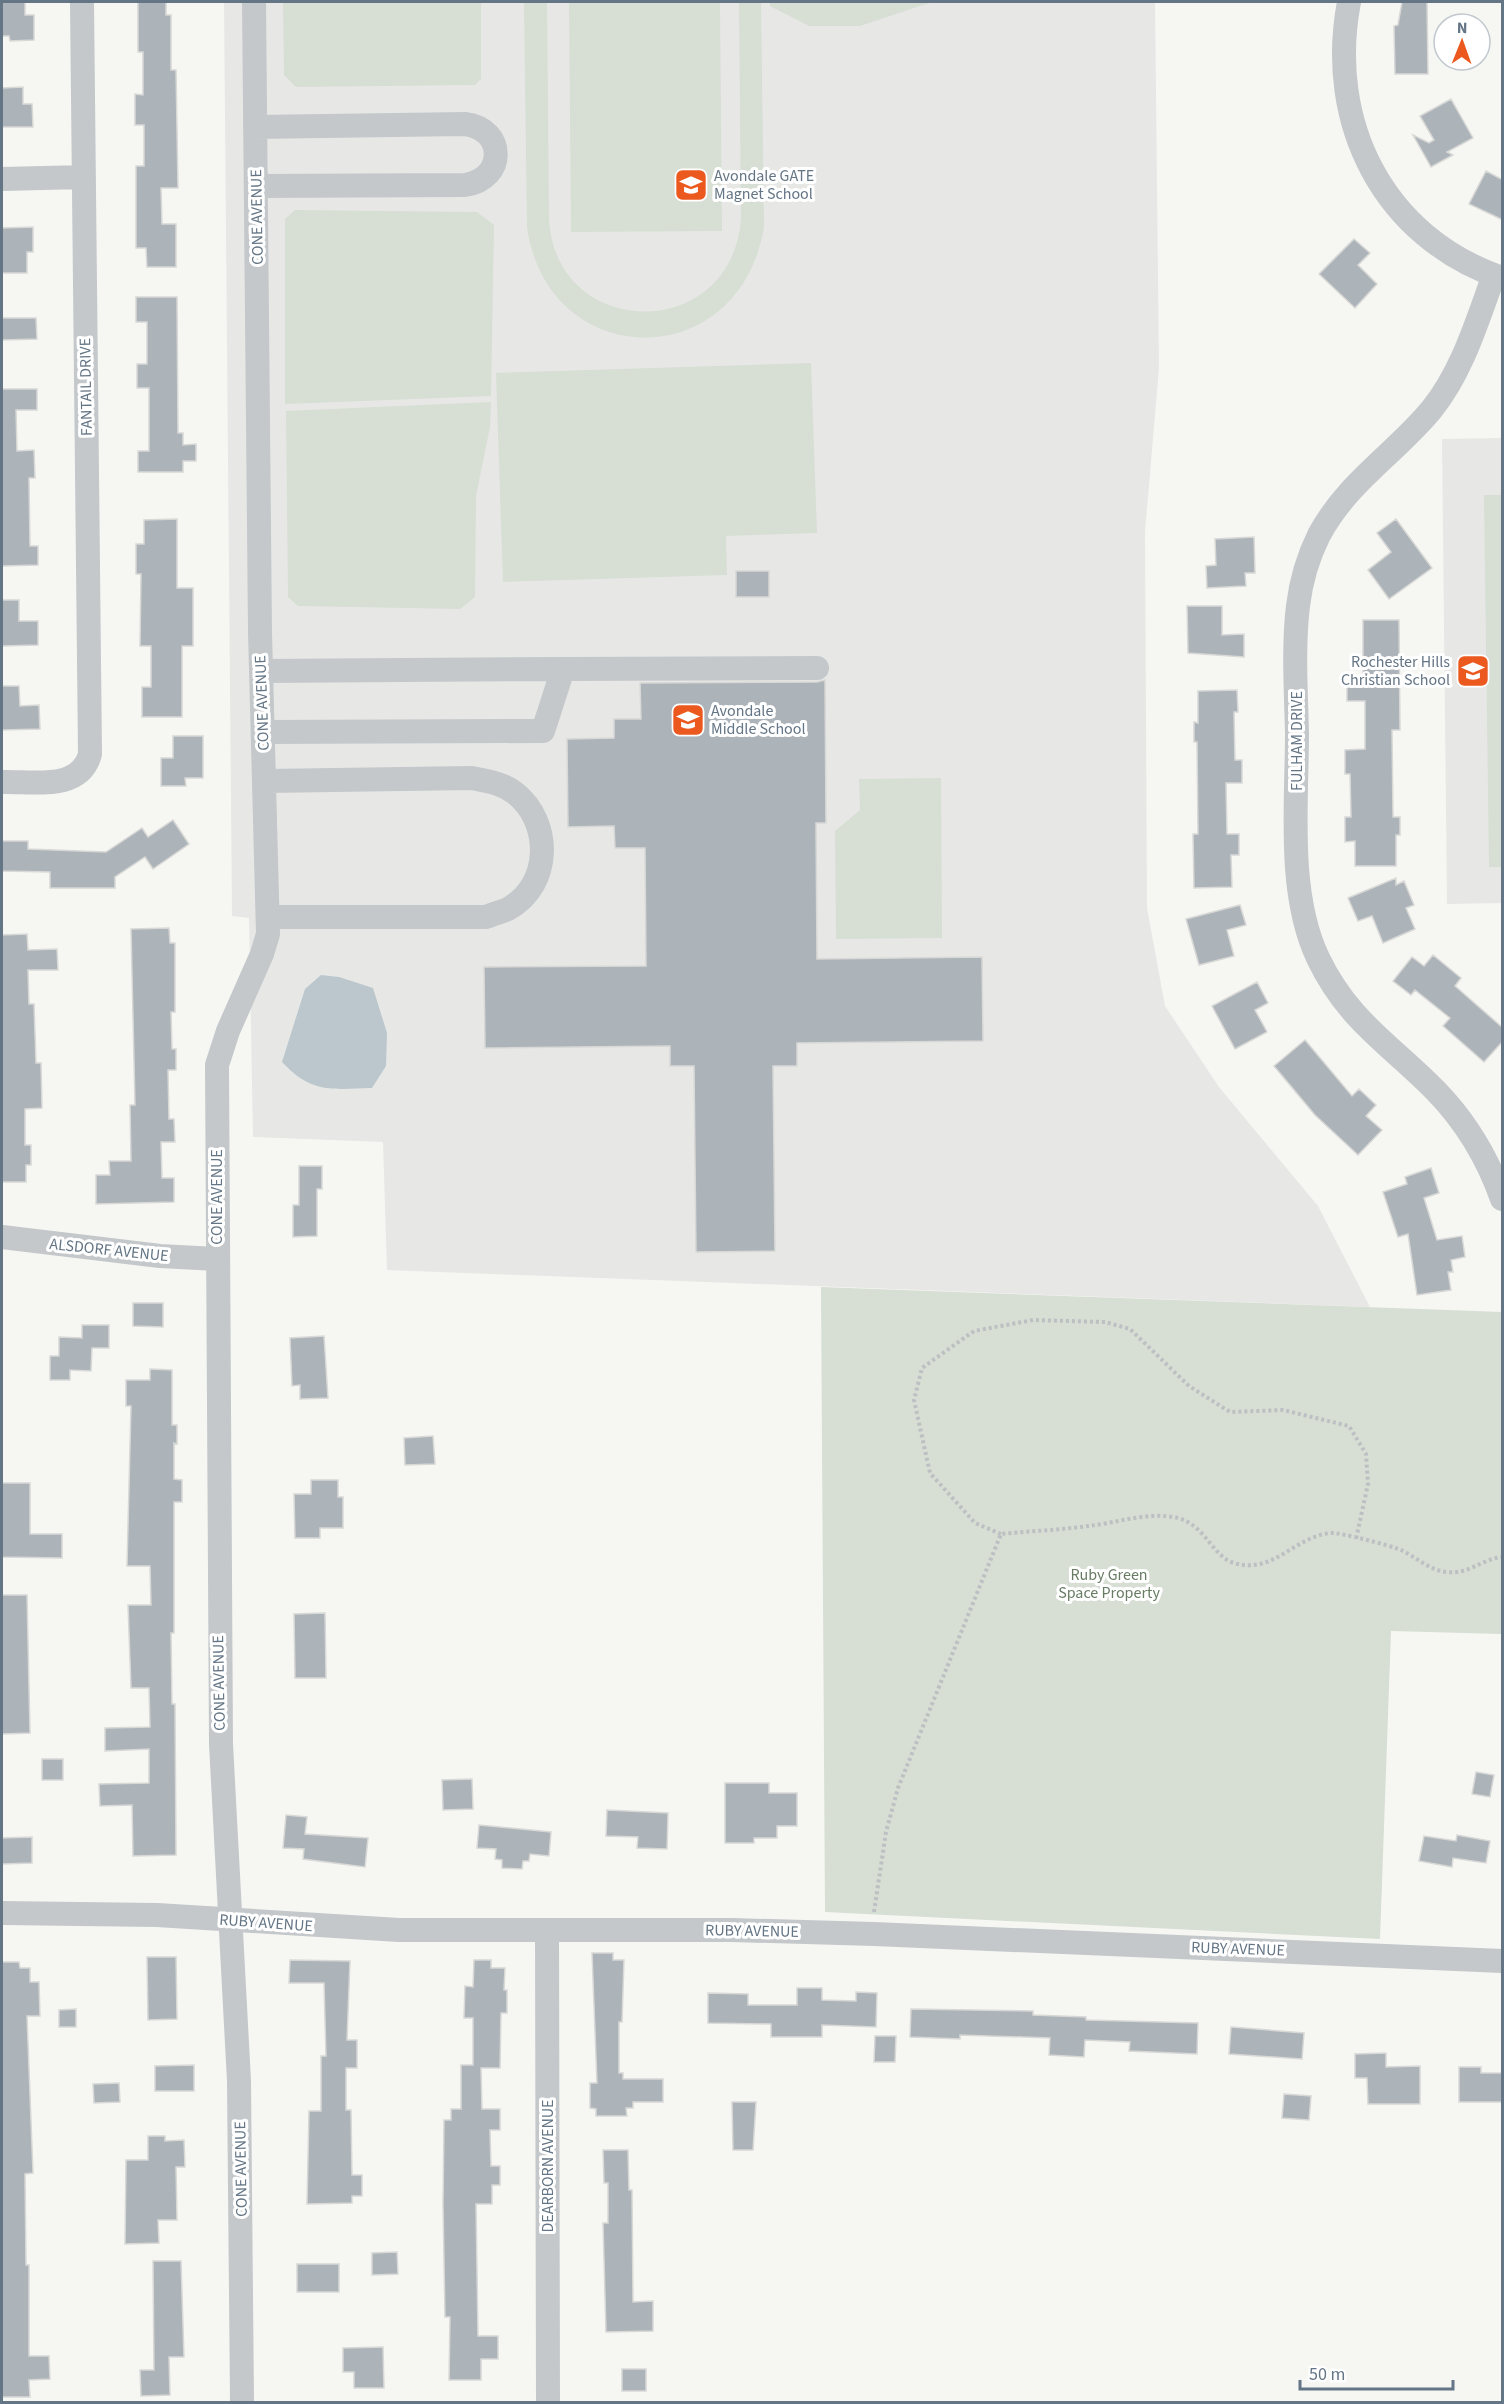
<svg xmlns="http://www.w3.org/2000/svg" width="1504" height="2404" font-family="'Source Sans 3',sans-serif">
  <rect width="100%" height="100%" fill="#f6f7f3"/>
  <path fill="#e7e8e6" d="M224,2H1155L1159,368L1145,532L1147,908L1165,1006L1219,1087L1318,1206L1370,1307L387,1270L383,1142L253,1137L249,918L232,916Z
    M1502,438V903L1447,904L1442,439Z"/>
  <path fill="#d7ded4" d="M283,2H481V79L475,85L296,87L284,75Z
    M524,2H547L549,217C553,340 730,345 741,220L739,2H761L764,227C739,377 547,372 527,227Z
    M569,2H720L722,231L571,232Z
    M770,2H932L860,26H809L770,6Z
    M295,210L477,212L494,225L491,396L285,404V219Z
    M811,363L817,533L726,536L727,575L503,582L496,373Z
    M491,402L490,427L476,496L475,597L460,609L298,606L288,597L286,411Z
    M1484,495H1502V867H1489Z
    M941,778L942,938L836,939L835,831L860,810L859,779Z
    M821,1287L1502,1312V1634L1391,1631L1380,1939L825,1912Z"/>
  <path fill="#bbc7cc" d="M321,975L339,977L373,988L387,1033L386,1066L372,1088C331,1089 312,1094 282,1062L305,989Z"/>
  <path fill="#acb3b9" stroke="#d8d8d6" stroke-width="1.5" d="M2,2H25V15H34V40L10,41L9,36H2Z
    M138,2H166V15H171V70H176L178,188H161L162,224H176V267H147L146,248H136V166H144V125H135V94L143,95V52H138Z
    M1402,2H1427L1428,74H1395L1394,26L1398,25Z
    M23,87V104H32L33,127H2V88Z
    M1451,99L1473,138L1447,152L1453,155L1431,167L1413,135L1429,143L1434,140L1420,116Z
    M1486,171L1503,180V220L1469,204Z
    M33,227V252H27V273H2V228Z
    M1354,239L1370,253L1358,265L1377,284L1355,308L1319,274Z
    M136,297H177L178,433H183V445L196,444V461H183V472H138V451H149V388H137V364H147V322H136Z
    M2,318H36L37,339L2,340Z
    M2,389H37V410H16L17,451L34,450L35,478H29L30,546H38V565L2,566Z
    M177,519V588H193V646H182V717H142V687H151V646H140L141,574H136V544H144V520Z
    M1396,519L1432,568L1389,599L1368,570L1391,552L1377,533Z
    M1254,537L1255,573H1245L1246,586L1207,588L1206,566L1216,565L1215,539Z
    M736,571H769V597H736Z
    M2,600H19V621H38V645L2,646Z
    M1187,606H1222V635L1244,634V657L1188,653Z
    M1363,620H1399L1400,730H1392L1393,817H1400V835H1396V866H1355V841L1345,842V817H1351L1350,774H1345V750L1365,749V701H1347V683L1363,682Z
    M825,680L826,823H816L817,959L982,957L983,1041L797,1043V1066H773L775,1251L696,1252L694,1066H670V1046L485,1048L484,967L646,966L645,848H615L614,826L568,827L567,739L614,738V719H641L640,683L817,682Z
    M2,686H19L20,706L39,705L40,729L2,730Z
    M1237,690L1238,712H1234L1235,760H1242V783H1226L1227,834H1239V855H1231L1232,887L1194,888L1193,834H1198L1197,742H1194V722L1198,723V691Z
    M173,736H203V778H185L186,786H161V758H173Z
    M173,820L189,844L153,869L145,857L115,877V888H50V872L2,871V841H28V849L106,852L142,828L148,837Z
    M1396,878V885L1404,881L1414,905L1406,908L1415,929L1383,943L1372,916L1358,921L1348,898Z
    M1240,905L1246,925L1227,930L1234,956L1199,965L1186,919Z
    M169,928L170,943H175V1012H171L172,1049H176V1070H168L169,1119H174L175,1142H161L162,1178H174V1202L96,1204V1175H110L109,1161H131L130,1105H135L131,929Z
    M27,934L28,950L57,949L58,970H28L29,1004H34L36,1063H41L42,1108L25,1109V1145H31V1165H26V1182H2V935Z
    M1433,955L1461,978L1455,986L1503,1028V1041L1484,1062L1443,1026L1450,1018L1415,990L1411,995L1393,981L1412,957L1424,966Z
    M1257,982L1268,1003L1255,1010L1267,1032L1235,1049L1212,1006Z
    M1305,1040L1352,1096L1359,1089L1376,1105L1366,1116L1382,1130L1358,1155L1315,1115L1274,1066Z
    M299,1166H322V1189H317V1236L293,1237V1205H299Z
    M1431,1168L1439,1193L1424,1198L1437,1240L1462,1236L1465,1257L1451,1260L1453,1272H1448L1451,1290L1417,1295L1408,1234L1398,1237L1383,1192L1407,1184L1405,1177Z
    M133,1303H163V1327L133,1326Z
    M82,1325H109V1348H92L91,1371L70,1370V1380H50V1356H59V1337L82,1338Z
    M324,1336L328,1398L300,1399V1385L292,1386L290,1338Z
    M150,1369L172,1370V1425H177V1444L174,1443V1479L182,1480V1502H174V1633H171L172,1704H175L176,1855L133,1856L132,1805L100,1806L99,1784L149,1783V1749L105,1751V1728L150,1727L149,1688H131L128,1605H151L150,1566H127L131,1406H126V1380H150Z
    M433,1436L435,1464L405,1465L404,1438Z
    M311,1480H338V1497H343V1528H320V1538H295L294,1494H311Z
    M2,1483H30V1534H62V1558L2,1557Z
    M2,1595H27L30,1733L2,1734Z
    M325,1613L326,1678H295L294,1614Z
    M42,1759H63V1780H42Z
    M1476,1772L1494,1775L1490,1797L1472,1794Z
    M472,1779L473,1809L443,1810L442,1780Z
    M725,1783H769V1793H797V1826H777V1838H754V1843H725Z
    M607,1810L668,1813L667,1849L637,1848L638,1837L606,1836Z
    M286,1815L307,1817L305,1834L368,1838L365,1867L303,1859L304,1849L283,1848Z
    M479,1825L551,1832L549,1856L530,1854L529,1861H523L522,1869L502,1868V1860L495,1859L496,1849L477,1848Z
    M1457,1835L1490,1841L1486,1863L1453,1858L1452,1867L1419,1861L1424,1836L1456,1841Z
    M32,1837V1863L2,1864V1838Z
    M592,1953H613V1960H624L622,2022H619V2073H623V2079H663V2102H633V2108H626L627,2116H596V2109L590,2108V2083H597Z
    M147,1957H176L177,2019L148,2020Z
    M290,1960L350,1961L347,2040H357V2068H346V2110H351L352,2175H362V2196H352V2203L307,2204L309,2111H321V2056H326L324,1983H289Z
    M474,1960H491V1968H505L504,1990H507V2013H501L500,2068H481L482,2109H500V2130H490L491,2166H500V2185H492V2204H476L478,2336H498V2359H481V2380H449L450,2317H445L443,2204L444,2120H451V2109H461V2065H473V2018H464L465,1986L473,1987Z
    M2,1962H19L20,1968H30V1982H39L40,2016H27L33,2173L25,2174L26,2265H29V2356H49L50,2379L29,2380L30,2397H2Z
    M797,1988H822V2000L856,2001V1992L877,1993L876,2027L822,2025V2037H771V2024L708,2023V1993L748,1994V2005H797Z
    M76,2009V2027H59V2010Z
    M911,2009L1033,2011V2015L1086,2017V2020L1198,2023L1197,2054L1129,2051L1130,2042L1085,2040L1084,2057L1049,2055L1050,2038L960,2035V2039L910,2037Z
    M1231,2027L1304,2033L1302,2059L1229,2054Z
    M875,2036H896L895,2062H874Z
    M1386,2053V2067L1420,2066V2104H1368L1367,2078H1355V2054Z
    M194,2065V2091H155V2066Z
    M1459,2067H1481V2073H1503V2102H1459Z
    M119,2083L120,2102L94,2103L93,2084Z
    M1284,2094L1311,2096L1309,2120L1282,2118Z
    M732,2102H756L753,2150H733Z
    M148,2136H165V2141L184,2140L185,2167H176L177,2220H158L159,2243L125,2244L126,2160H148Z
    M603,2150H628L629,2190H632L633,2302L653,2301V2331L606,2332L603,2223H608V2183H604Z
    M397,2252L398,2274L372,2275V2253Z
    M153,2261H181L184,2357H169L170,2395L141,2396L140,2370H154Z
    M297,2264H339V2292H297Z
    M383,2347L384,2388H354V2372H343V2348Z
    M622,2369H646V2391H622Z"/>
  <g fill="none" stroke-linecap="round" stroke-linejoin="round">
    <path stroke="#bdc0c2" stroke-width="4" stroke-dasharray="3 3" stroke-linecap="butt" d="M1001,1534L975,1523L930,1473L914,1400L922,1368L974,1331L1033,1320L1105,1322L1130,1329L1189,1386L1230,1412L1283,1410L1349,1426L1366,1454L1368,1484L1356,1539
      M874,1912L886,1832L898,1788L1001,1534C1030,1531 1059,1530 1088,1526C1116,1523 1150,1511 1178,1518C1205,1525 1213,1557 1234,1563C1273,1575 1295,1536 1331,1533C1339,1532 1392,1546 1401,1550C1416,1557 1429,1570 1446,1572C1468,1575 1482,1559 1502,1557"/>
    <path stroke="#c4c8cb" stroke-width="24" d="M1349,2C1326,123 1383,237 1502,278
      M255,127L465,124C506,129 506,179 465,185L256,186
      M2,179L84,177
      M1494,275C1477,321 1463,370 1432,409C1395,454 1348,481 1319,535C1308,557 1301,581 1298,606C1293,647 1296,691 1297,733C1297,803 1287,893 1318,958C1348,1021 1390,1044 1436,1091C1466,1122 1488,1159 1502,1199
      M563,669L817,668
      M261,671L563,669L543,731L263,732
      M265,781L472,778C487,781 502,783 515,793C552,822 552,885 508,909C501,912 493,914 486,917H268
      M2,782C32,781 80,792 90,754L82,2
      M2,1237L160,1256L217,1259
      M2,1913L157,1915L399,1930H732L874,1934L1502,1961
      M547,1930L548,2402
      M242,2402L239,2081L221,1744L217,1065L228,1031L262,954L268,934L260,632L254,2"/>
  </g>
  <defs>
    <symbol id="school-square" viewBox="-11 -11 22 22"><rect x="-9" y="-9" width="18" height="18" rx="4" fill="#eb591f" stroke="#fff"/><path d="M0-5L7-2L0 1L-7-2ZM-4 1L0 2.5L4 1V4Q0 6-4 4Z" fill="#fff"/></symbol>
  </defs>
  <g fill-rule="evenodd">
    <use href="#school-square" x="672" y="166" width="38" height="38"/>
    <use href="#school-square" x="1454" y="652" width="38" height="38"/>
    <use href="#school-square" x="669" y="701" width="38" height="38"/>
  </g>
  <g text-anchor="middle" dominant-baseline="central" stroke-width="6" stroke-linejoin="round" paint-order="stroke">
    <g font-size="16" fill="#647585" stroke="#fff" text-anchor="start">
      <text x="714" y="176">Avondale GATE<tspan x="714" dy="18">Magnet School</tspan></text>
      <text x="1450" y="662" text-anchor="end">Rochester Hills<tspan x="1450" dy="18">Christian School</tspan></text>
      <text x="711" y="711">Avondale<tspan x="711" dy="18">Middle School</tspan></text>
    </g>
    <g font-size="16" fill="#647585" stroke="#fff">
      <text transform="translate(257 217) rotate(-91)">CONE AVENUE</text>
      <text transform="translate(86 387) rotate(-91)">FANTAIL DRIVE</text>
      <text transform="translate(262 703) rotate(-92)">CONE AVENUE</text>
      <text transform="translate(1297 741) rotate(-90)">FULHAM DRIVE</text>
      <text transform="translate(217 1197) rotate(-90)">CONE AVENUE</text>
      <text transform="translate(109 1250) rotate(6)">ALSDORF AVENUE</text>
      <text transform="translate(219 1683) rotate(-91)">CONE AVENUE</text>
      <text transform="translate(266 1923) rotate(4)">RUBY AVENUE</text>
      <text transform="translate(752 1931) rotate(1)">RUBY AVENUE</text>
      <text transform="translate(1238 1949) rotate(2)">RUBY AVENUE</text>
      <text transform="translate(548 2166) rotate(-90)">DEARBORN AVENUE</text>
      <text transform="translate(241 2169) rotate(-91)">CONE AVENUE</text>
    </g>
    <g font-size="16" fill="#677c63" stroke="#fff">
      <text x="1109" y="1575">Ruby Green<tspan x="1109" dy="18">Space Property</tspan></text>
    </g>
  </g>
  <rect width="1504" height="2404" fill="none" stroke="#647585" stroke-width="6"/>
  <g transform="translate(1462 42) rotate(1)"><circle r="28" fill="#ffffff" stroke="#c1c8ce" stroke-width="1.5"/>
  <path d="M0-4.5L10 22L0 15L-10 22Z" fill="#eb591f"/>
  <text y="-9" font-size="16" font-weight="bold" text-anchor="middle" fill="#647585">N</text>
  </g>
  <path d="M1300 2380v9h153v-9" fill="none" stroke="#647585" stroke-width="3"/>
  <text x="1309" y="2380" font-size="18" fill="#647585" stroke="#ffffff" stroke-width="4.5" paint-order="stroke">50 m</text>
</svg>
